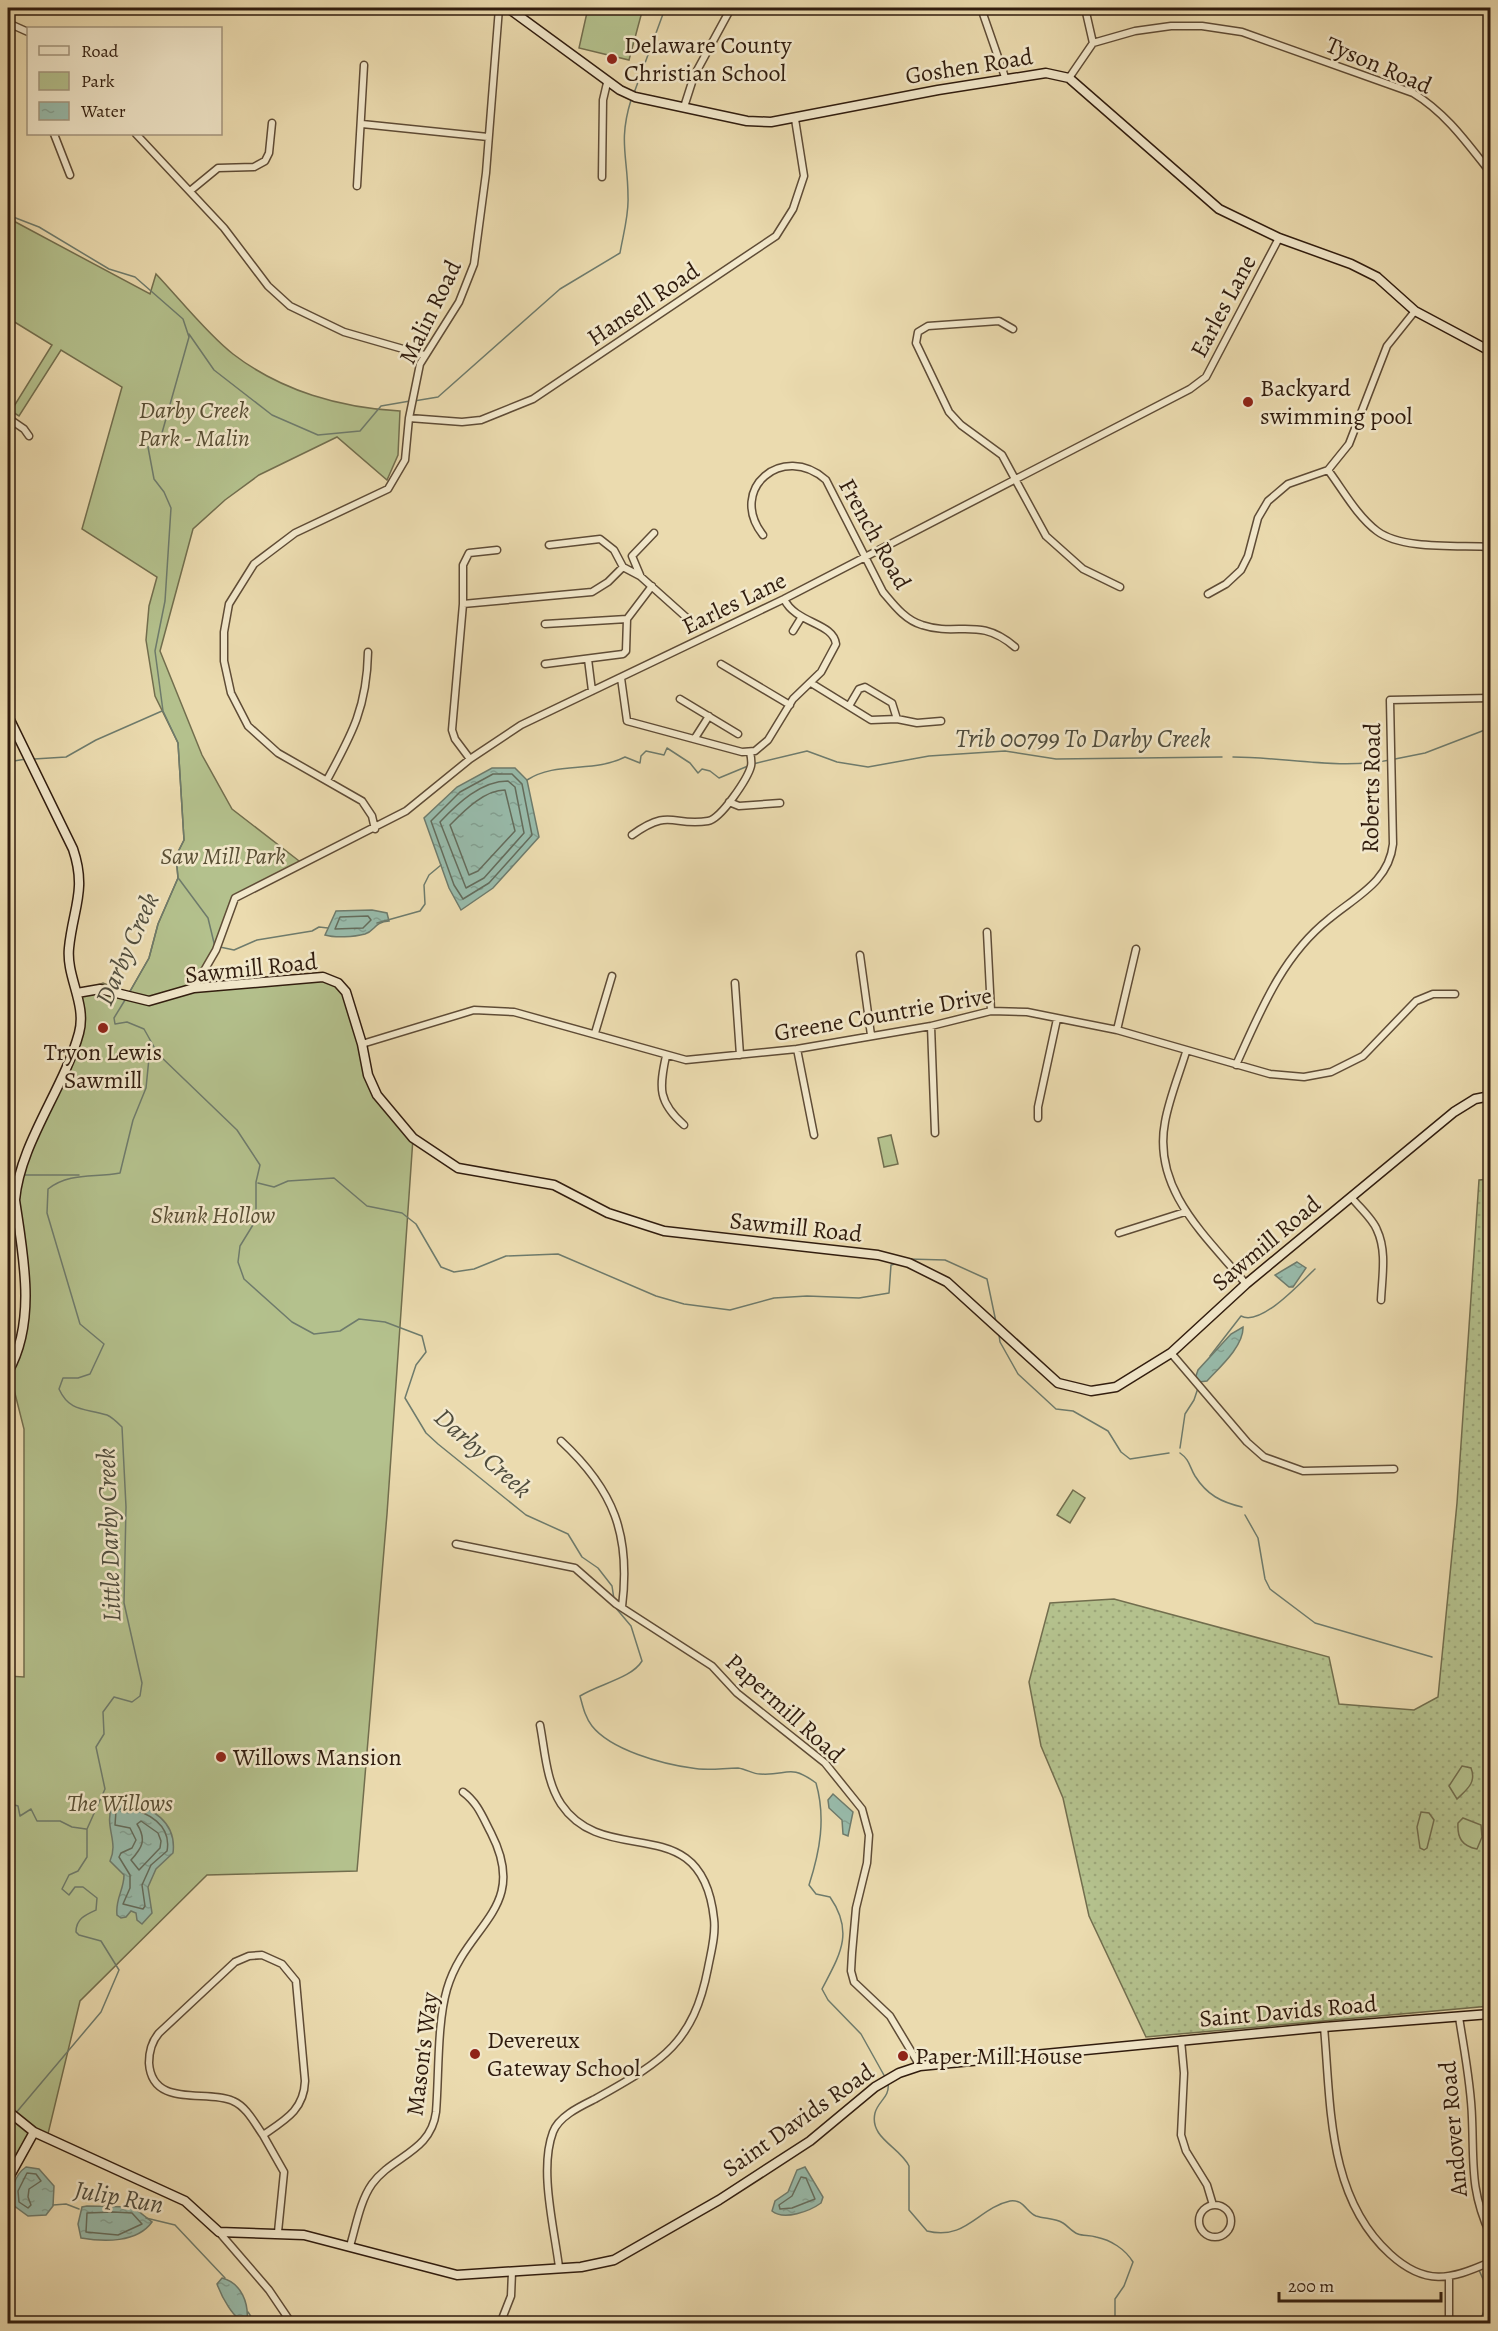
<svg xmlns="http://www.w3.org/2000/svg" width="1498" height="2331" font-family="Alegreya,serif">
  <defs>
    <pattern id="grass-dots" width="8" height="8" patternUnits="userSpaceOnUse" patternTransform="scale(1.5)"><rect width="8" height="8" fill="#b4c18d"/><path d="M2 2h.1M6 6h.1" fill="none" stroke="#9ba578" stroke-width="1.8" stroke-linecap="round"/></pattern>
    <pattern id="water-ripples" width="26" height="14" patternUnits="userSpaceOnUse" patternTransform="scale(1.5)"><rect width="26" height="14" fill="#98bbab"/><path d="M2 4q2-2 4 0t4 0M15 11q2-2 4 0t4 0" fill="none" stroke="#83a092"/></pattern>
  </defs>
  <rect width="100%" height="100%" fill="#ebdbaf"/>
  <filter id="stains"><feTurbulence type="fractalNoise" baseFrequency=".00333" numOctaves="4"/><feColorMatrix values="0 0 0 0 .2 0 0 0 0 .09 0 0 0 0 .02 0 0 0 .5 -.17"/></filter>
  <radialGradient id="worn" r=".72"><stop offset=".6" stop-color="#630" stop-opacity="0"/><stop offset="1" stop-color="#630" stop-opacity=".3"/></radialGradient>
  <path fill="url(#grass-dots)" stroke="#726e4e" stroke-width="1.5" d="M1490,1179V2006L1146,2037L1089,1916L1063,1798L1041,1746L1029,1682L1050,1603L1114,1599L1329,1657L1339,1704L1414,1710L1438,1697L1457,1503L1479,1180Z"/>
  <path fill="#b4c18d" stroke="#726e4e" stroke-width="1.5" d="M588,8H643L629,60L579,48Z
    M8,218L150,294L156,274C178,297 208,335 233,354C281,391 341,408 400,411L398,455L387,480L337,437L259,475L225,500L193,529L160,651L202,755L232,809L303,864L235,898L227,924L195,988L323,977L346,992L377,1094L413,1138L387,1514L357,1871L207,1875L80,2001L47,2138L34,2132L8,2179V1676L24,1677V1429L9,1370L18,1349L25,1274L16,1189L79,1033L77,993L103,983L129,993L149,958L158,924L178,878L176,856L184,840L178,743L155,696L146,640L149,606L157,577L82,529L122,387L61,350L19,416L11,411L52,345L8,318Z
    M891,1135L898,1164L884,1167L878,1138Z
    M1073,1490L1085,1498L1070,1523L1057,1515Z
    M1462,1766L1471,1768C1477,1783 1466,1790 1457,1799L1449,1786Z
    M1421,1812L1429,1813L1434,1820L1427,1848L1424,1850L1420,1848L1417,1827Z
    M1463,1818L1481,1825L1482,1837L1477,1849C1462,1846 1457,1838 1458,1823Z"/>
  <path fill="url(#water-ripples)" stroke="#6e7b6c" stroke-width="1.5" d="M492,768H515L527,780L539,837L493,888L461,910L449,888L424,818L457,787Z
    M372,910L387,913L389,921C374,922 375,931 365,934C354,937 335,938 325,935L336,911Z
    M1297,1262L1306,1268L1293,1287H1289L1275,1275Z
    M1243,1327C1244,1346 1219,1368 1207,1381L1199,1382L1196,1376L1198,1370L1231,1334Z
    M833,1794L853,1812L848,1836L843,1834L842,1820L829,1808L828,1800Z
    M124,1801C152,1807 177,1822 173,1853L156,1869L148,1887L152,1913L142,1924L137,1920L136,1913L131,1911L126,1917L121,1918L117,1915C115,1899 124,1890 124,1875L110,1861C119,1841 104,1828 112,1805Z
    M26,2167L39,2169L54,2186L53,2206L46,2215L28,2216L13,2205C10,2192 14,2175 26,2167Z
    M805,2167L823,2197L821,2203C810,2211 784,2221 772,2211L775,2201L788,2192L797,2170Z
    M87,2206L133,2207L152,2222C137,2243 104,2242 81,2238L78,2224L82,2207Z
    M222,2278C242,2283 249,2304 247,2322C234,2322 221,2295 217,2284Z"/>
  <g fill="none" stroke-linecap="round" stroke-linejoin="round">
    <path stroke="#646c5c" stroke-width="1.5" d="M493,774H512L522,784L532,835L489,883L463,899L454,885L431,821L460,792Z
      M508,781L515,787L524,833L484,878L466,888L440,822C458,803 481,781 508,781Z
      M505,790L515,831L478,871L469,875L450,825C464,811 484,790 505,790Z
      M368,916L371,920L363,928L335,929L340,917Z
      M125,1807C148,1812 172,1825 167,1851L151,1865L142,1885L145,1906L143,1909L123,1904L130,1888V1875L119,1857L121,1853L132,1848L136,1840L130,1828L115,1825L116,1811Z
      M141,1821L158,1833L161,1841L160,1848L139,1870L131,1860C142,1848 147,1840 137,1824Z
      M27,2173L36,2174L41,2181L29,2189L28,2197L31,2205L28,2208L19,2202L18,2191Z
      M801,2177L806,2178L815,2199L792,2208L780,2209L779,2205L792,2196Z
      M113,2212L132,2213L142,2224L118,2235L86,2232L87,2213Z"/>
    <path stroke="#6e7b6c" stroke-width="1.5" d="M634,93L663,14
      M8,215L39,227L109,269L135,277L183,319L189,337L160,440L148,447L154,479L164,492L171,508L165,601L155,651L163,711L178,743L184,840L176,856L178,878L158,924L149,958L129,993
      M8,235L15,220
      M189,334L214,370L272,415L318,435L360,431L381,406L410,401
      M414,401L438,397L560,289L620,253C623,235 629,215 628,197C628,157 618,142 631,100
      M1233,757C1284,757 1339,770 1390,760
      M34,759L66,757L96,740L162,711
      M1395,759L1425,753L1490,728
      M8,762L26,759
      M753,764L807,751L837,762L868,767L929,756L1005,751L1056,759L1222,757
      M527,780C556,761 594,773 625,757L640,763L641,756L646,751L664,755L667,748L690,763L698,773L702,769L710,771L719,778L748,766
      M179,879L208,918L215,947
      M377,923L420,911L425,904L424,885L429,875L441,865
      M220,947L234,950L257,940L312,931L319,927L328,928
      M125,1000L114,1018L115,1024L127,1022L144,1029L158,1054L237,1130L260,1165L256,1182V1220L240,1246L238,1262L244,1279L292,1322L314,1334L340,1331L359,1319L385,1322L422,1336L426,1352L416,1365L405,1398L426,1433L438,1444L526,1515L568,1534L582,1557L598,1568L612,1586L614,1599
      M8,1175H16
      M23,1175H79
      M258,1183L274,1187L288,1181L334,1178L367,1206L402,1213L416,1224L441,1267L454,1272L474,1269L506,1256L558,1254L656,1296L684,1304L730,1310L774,1298L807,1296L859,1298L889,1293L891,1265L895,1264
      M908,1259L945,1260L987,1279L996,1322
      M999,1335L1000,1342L1018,1374L1056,1409L1073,1411L1108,1431L1121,1452L1130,1459L1169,1453
      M1210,1356L1241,1316C1261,1327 1301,1282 1315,1269
      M1180,1448L1185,1414L1194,1400L1198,1388
      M1180,1453C1190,1460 1189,1466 1195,1476C1207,1495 1221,1502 1242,1507
      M1245,1515L1258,1538L1265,1579L1270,1589L1315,1623L1432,1657
      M615,1607L631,1626L642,1661C632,1678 599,1684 580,1696C583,1707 585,1717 592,1726C611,1750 662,1764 692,1768C707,1771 723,1768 738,1768C746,1769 753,1774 760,1774C788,1776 789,1763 816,1783C826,1818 820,1851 809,1885L816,1894L830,1897C855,1933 839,1956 822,1989L828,2000L861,2034L885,2077
      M1485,1684L1490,1687
      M8,1803L18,1806L20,1816L31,1809L37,1821H60L72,1827L86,1829
      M888,2084C890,2097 878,2101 875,2113C869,2138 900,2147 909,2166V2210L927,2231C966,2241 978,2208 1010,2201C1024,2199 1026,2212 1036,2216C1045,2219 1055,2218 1063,2223C1068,2226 1072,2232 1078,2234C1083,2236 1090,2235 1096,2237C1111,2240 1125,2249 1133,2262L1124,2286L1115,2299V2324
      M15,2114L101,2012L119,1970L101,1941L79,1935L76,1932C76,1919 85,1915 96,1910L97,1898L83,1887H75L69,1895L62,1889L69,1875L78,1871L87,1857V1829L105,1789L96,1747L104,1734L103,1712L114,1697L132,1702L140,1696L142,1683L124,1603L126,1507L122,1427C118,1423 112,1417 107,1415C86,1408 70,1413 59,1389L63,1378H78L90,1374L104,1344L80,1324L47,1213L48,1189C70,1172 94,1178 120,1173L133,1120L146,1088L149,1058L157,1054
      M8,2121L12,2117
      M8,2156L12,2162
      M53,2205L66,2204L79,2209
      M146,2218L175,2225L225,2278
      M248,2312L256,2324
      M1479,2324L1490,2295L1479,2270"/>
    <defs>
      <path id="street" d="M981,8L1006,80
        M1085,8L1093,43
        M1485,8L1490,12
        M8,23L28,32
        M1069,78L1093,43L1135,31L1171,26H1202L1242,32L1413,93C1446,113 1467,143 1490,172
        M684,107L694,76L731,8
        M362,124L488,137
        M54,134L70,175
        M136,134L224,228L268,286L290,306L344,332L424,355
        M602,177L603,100L607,83
        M357,186L364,65
        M190,191L218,168L254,167L265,161L269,153L272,123
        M1013,329L999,321L928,326L918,332L916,343L949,412L961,425L1002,455L1046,536L1083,569L1120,587
        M1485,349L1490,337
        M8,418L24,429L29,436
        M409,418L462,422L481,420L533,399L776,236L793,209L804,176L795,119
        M1328,470C1343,490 1357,516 1377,531C1402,550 1459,545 1490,547
        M763,535C727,489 783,442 826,480L883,592C894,605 905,620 922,625C958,637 979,616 1015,647
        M549,545L600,539L614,550L623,567L640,576L687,618
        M640,575L632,556L654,533
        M1208,594L1226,584L1241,570L1248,556L1258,518L1268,501L1288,484L1328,470L1349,444L1387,346L1415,311
        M463,604L592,592L608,582L623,567
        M545,624L627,619
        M793,631L801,618
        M588,659L592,691
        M545,664L623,654L626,651L627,619L652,586
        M721,664L790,705
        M621,678L627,721L742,752L755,751L768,740L793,699L821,672L836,644C833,622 796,624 784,599
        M811,683L871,720L897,719L917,723L941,721
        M680,699L738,734
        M849,706L859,689L865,687L892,703L897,719
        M695,738L709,716
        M470,759L455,739L452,730L463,604V565L469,553L497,550
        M327,780C352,734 367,707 368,652
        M729,802L739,806L780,803
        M375,829L372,816L362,801L278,753L248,726L231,693L224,661V632L229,604L254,564L295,533L388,489L405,460L409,418L420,364L459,302L474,264L486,173L499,8
        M632,835C671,807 672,827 708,821C721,819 748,778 751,766C752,762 751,757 750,752
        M987,932L991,1011
        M860,955L871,1035
        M735,983L740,1055
        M194,988L216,950L235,898L406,811L470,759L521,725L784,599L1190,389L1206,377L1279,238
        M931,1026L935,1133
        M1117,1030L1136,949
        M595,1033L612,976
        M362,1044L474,1010L514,1012L686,1060L797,1049L931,1026L991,1011L1027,1012L1117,1030L1270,1074L1304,1077L1331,1072L1363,1056L1416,1001L1433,994H1455
        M797,1049L814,1135
        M1186,1052C1179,1075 1169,1099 1165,1122C1152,1190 1207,1237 1246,1284
        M666,1056C659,1088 658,1102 684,1125
        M1236,1065C1260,1012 1282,956 1329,919C1355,897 1389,882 1393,844L1390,700L1490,698
        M1038,1118V1107L1057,1019
        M1351,1197C1359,1207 1373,1219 1377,1230C1387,1251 1382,1277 1381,1300
        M1119,1233L1185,1212
        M1171,1353L1247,1442L1264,1457L1303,1471L1394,1469
        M561,1441C614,1490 631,1535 622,1607
        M456,1544L575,1568L616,1604L712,1666L737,1693L825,1763L862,1809L869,1835L867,1863L856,1908L852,1953L851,1971L854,1982L890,2016L920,2066
        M540,1725C545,1751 546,1781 561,1804C606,1871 702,1806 714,1919C716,1935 711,1952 708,1968C693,2046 660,2062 595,2099C581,2106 559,2116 553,2132C539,2169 554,2227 559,2267
        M262,1955L282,1964L296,1981L305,2081C304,2110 285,2120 263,2135C255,2124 247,2107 233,2101C207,2089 152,2109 149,2063C149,2052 152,2041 159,2033L235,1962L249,1956Z
        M1459,2017C1464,2050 1471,2084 1472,2118C1474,2164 1470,2190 1490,2234
        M1324,2027C1331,2104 1327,2197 1390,2254C1425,2286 1450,2280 1490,2262
        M1181,2040L1184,2073L1181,2135L1186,2151L1207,2185L1213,2205
        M263,2135L284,2172L278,2232
        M1199 2221a16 16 0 1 1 32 0a16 16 0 1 1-32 0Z
        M219,2232L269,2290L292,2324
        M350,2246C356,2226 360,2201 372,2184C392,2156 431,2152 436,2112C439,2076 437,2023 447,1989C466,1924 530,1909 491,1833C483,1818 478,1803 463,1792
        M500,2324L511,2296L512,2272
        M1449,2324V2277"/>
      <path id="secondary" d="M508,8L620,90L635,97L747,121L771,122L938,90L1046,73L1069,78L1219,209L1279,238L1351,264L1377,277L1415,311L1490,351
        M8,716L73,849C87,890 73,908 69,948C66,977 87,1004 79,1033C64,1089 20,1143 15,1200C23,1255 37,1321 8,1372
        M77,993L100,989L149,1001L194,988L323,977L338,983L346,992L362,1044L368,1075L377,1095L413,1138L458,1168L554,1185L608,1213L664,1231L878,1255L909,1263L947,1282L1058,1383L1091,1391L1116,1387L1171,1353L1246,1284L1454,1112L1475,1099L1490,1096
        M8,2111L34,2132L185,2201L219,2232L304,2235L457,2275L581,2267L614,2260L719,2200L810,2141L875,2087L899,2073L920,2066L1324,2027L1490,2014
        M8,2179L34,2132"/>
    </defs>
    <use href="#street" stroke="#5f4c36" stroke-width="9"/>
    <use href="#secondary" stroke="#301c0e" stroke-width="11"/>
    <use href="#street" stroke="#f2e8cb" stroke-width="6"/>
    <use href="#secondary" stroke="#f2e8cb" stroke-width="8"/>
  </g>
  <g fill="#8f2418" stroke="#f2e8cb" stroke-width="2">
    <circle cx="612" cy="59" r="6"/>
    <circle cx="1248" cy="402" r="6"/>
    <circle cx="103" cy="1028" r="6"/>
    <circle cx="221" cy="1757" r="6"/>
    <circle cx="475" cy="2054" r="6"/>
    <circle cx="903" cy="2056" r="6"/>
  </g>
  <g text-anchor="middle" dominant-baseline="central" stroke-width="5" stroke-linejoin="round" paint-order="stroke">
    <g font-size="24" fill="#301c0e" stroke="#f2e8cb" text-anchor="start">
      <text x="624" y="45">Delaware County<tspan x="624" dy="28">Christian School</tspan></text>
      <text x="1260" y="388">Backyard<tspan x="1260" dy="28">swimming pool</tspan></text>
      <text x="103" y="1052" text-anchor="middle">Tryon Lewis<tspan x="103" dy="28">Sawmill</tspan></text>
      <text x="233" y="1757">Willows Mansion</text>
      <text x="487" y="2040">Devereux<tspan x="487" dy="28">Gateway School</tspan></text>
      <text x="915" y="2056">Paper Mill House</text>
    </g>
    <g font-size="24" fill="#301c0e" stroke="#f2e8cb">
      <text transform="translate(1379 65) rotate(23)">Tyson Road</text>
      <text transform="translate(969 66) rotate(-9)">Goshen Road</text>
      <text transform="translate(643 304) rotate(-34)">Hansell Road</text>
      <text transform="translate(1223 306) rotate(-62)">Earles Lane</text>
      <text transform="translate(430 312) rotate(-64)">Malin Road</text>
      <text transform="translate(875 534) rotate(61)">French Road</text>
      <text transform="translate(734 603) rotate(-26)">Earles Lane</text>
      <text transform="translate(1371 788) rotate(-89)">Roberts Road</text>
      <text transform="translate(251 968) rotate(-6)">Sawmill Road</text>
      <text transform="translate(883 1014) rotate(-10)">Greene Countrie Drive</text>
      <text transform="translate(796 1227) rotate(6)">Sawmill Road</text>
      <text transform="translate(1266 1243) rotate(-40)">Sawmill Road</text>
      <text transform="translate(785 1708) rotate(42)">Papermill Road</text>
      <text transform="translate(1288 2011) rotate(-5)">Saint Davids Road</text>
      <text transform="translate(422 2054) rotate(-83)">Mason's Way</text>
      <text transform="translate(798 2120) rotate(-35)">Saint Davids Road</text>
      <text transform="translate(1453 2129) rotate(-95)">Andover Road</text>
    </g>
    <g font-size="24" font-style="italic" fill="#584e34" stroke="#f2e8cb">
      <text x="194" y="410">Darby Creek<tspan x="194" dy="28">Park - Malin</tspan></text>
      <text x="223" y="856">Saw Mill Park</text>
      <text x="213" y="1215">Skunk Hollow</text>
      <text x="120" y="1803">The Willows</text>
    </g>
    <g font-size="26" font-style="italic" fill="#4f4c3d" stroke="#f2e8cb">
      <text x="1083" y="738">Trib 00799 To Darby Creek</text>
      <text transform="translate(127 949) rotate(-66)">Darby Creek</text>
      <text transform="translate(483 1453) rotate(42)">Darby Creek</text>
      <text transform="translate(109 1535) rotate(-92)">Little Darby Creek</text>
      <text transform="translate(119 2197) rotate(10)">Julip Run</text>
    </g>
  </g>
  <rect width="1498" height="2331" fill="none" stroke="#ebdbaf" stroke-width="30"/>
  <rect x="9" y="9" width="1480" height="2313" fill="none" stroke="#301c0e" stroke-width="3"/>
  <rect x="15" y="15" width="1468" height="2301" fill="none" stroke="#301c0e" stroke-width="1.5"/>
  <rect x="27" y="27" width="195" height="108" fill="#f2e8cb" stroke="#a4967f" stroke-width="1.5"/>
  <rect x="39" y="46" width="30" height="9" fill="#f2e8cb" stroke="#a4967f" stroke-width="1.5"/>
  <text x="81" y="57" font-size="18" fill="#301c0e">Road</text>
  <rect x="39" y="72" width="30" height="18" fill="#b4c18d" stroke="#a4967f" stroke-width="1.5"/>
  <text x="81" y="87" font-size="18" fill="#301c0e">Park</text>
  <rect x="39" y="102" width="30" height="18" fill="url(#water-ripples)" stroke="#a4967f" stroke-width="1.5"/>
  <text x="81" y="117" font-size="18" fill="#301c0e">Water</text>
  <path d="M1279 2292v9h162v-9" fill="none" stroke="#301c0e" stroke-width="3"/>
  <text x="1288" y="2292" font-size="18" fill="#301c0e" stroke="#f2e8cb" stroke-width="4.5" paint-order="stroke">200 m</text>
  <rect width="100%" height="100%" filter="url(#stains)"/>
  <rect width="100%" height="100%" fill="url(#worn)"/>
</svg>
